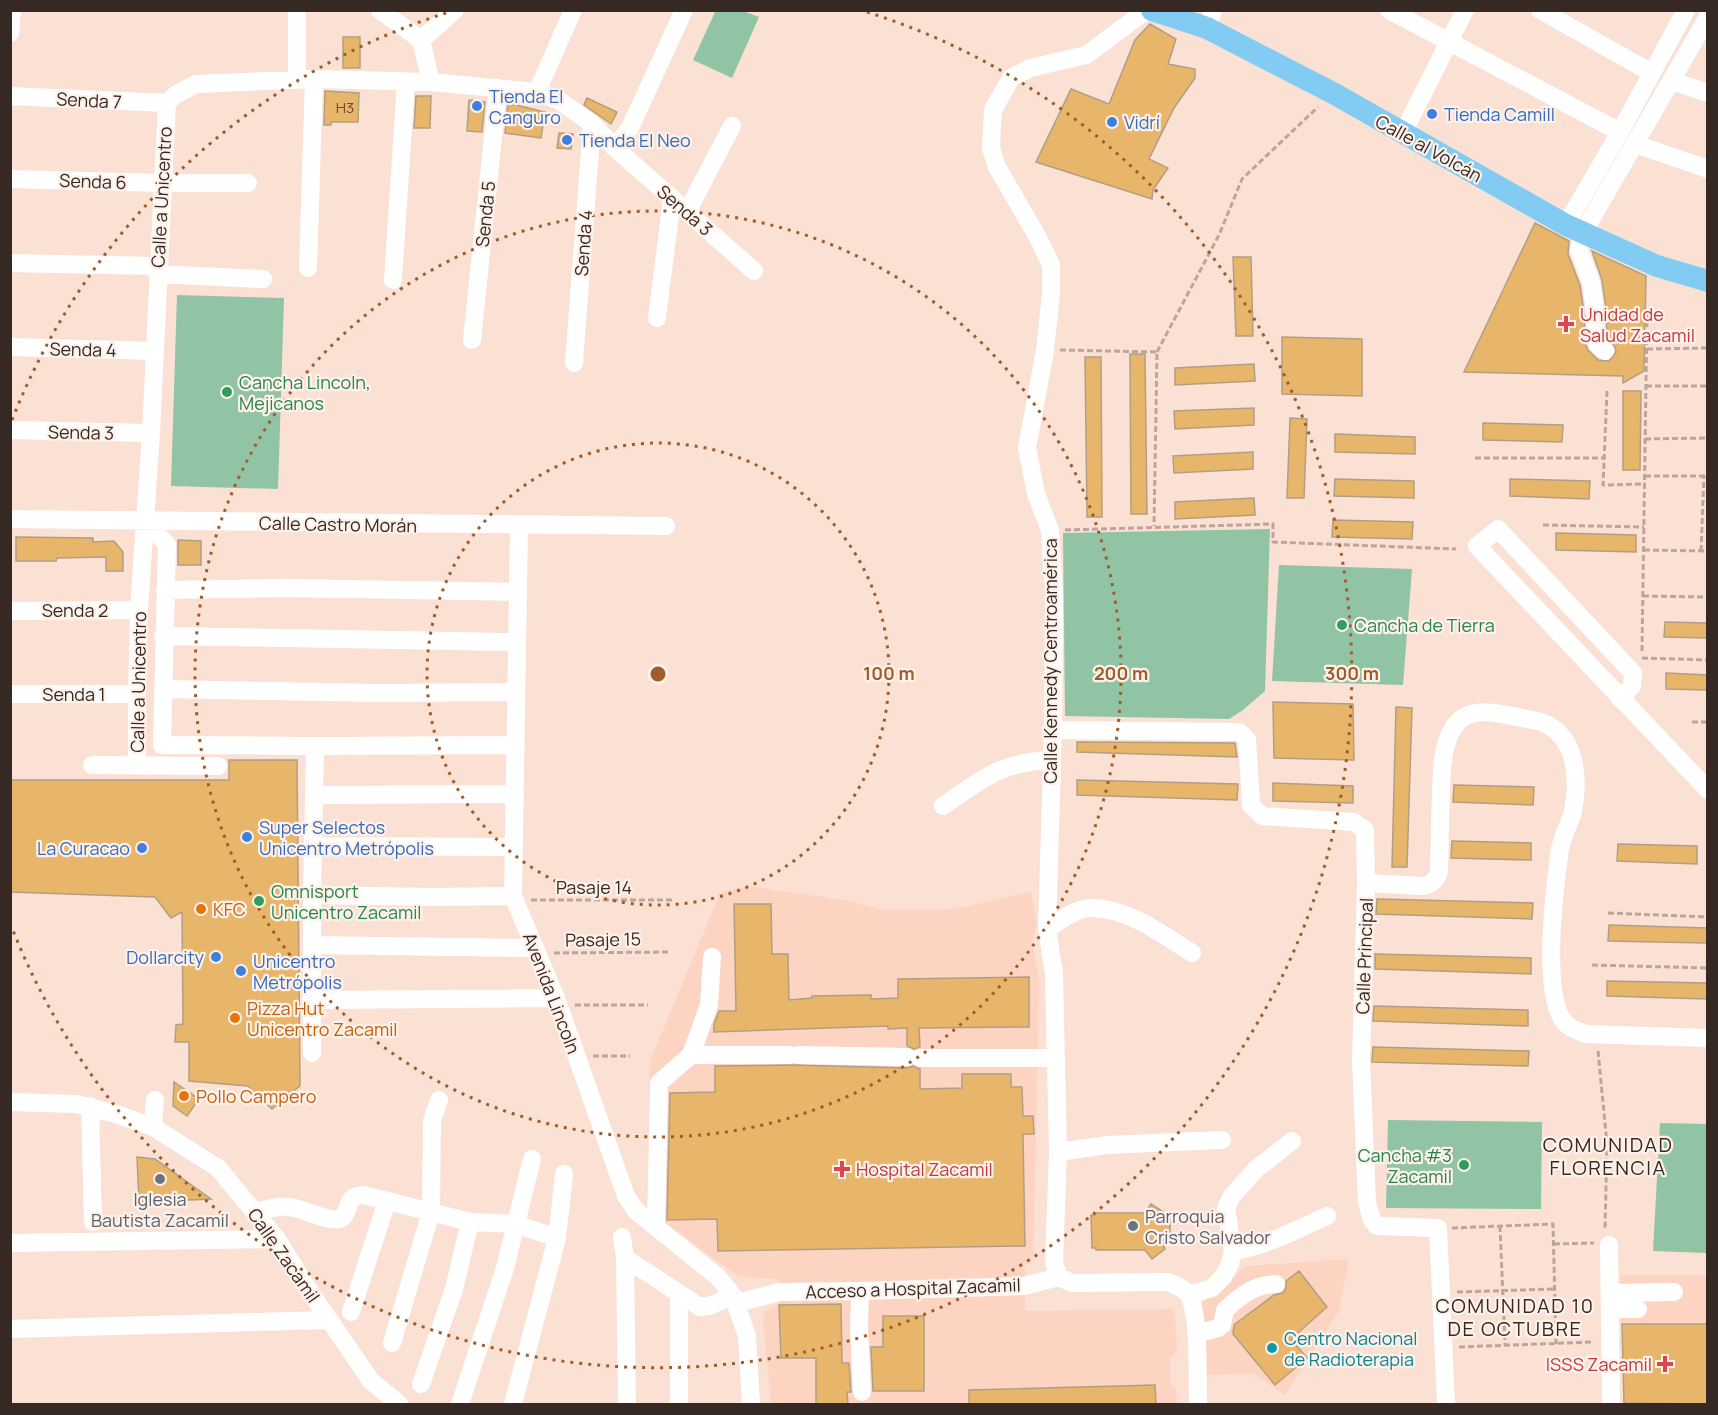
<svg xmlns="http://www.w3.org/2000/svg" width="1718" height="1415" font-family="Manrope,sans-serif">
  <rect width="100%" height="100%" fill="#fbe0d4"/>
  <path fill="#fdd4c1" d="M747,886L851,901L882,910L954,909L1031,892L1037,924L1032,942L1039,976L1037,1100L1033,1258L1032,1263L1025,1265V1311L1172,1309L1175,1315L1177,1352L1170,1357V1384L1176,1388L1177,1404H771L763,1320L766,1310L779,1303L780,1279L750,1278L735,1274L663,1221L648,1205L650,1061L720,893Z
    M1349,1259L1339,1311L1285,1395L1253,1374L1199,1375L1197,1307L1247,1266Z
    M1620,1275H1707V1404H1624Z"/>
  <path fill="#91c4a4" d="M716,10L743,11L759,17L732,78L693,60Z
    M177,295L284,298L278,489L171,486Z
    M1270,529L1265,691L1243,710L1229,719L1065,716L1063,533Z
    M1279,565L1412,569L1403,685L1272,681Z
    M1388,1120L1542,1122L1541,1209L1386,1208Z
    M1660,1123L1707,1124V1253L1653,1251Z"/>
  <path fill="#e8b66b" stroke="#b19f84" stroke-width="1.5" d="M1150,24L1176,39L1168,64L1195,69V78L1174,108L1149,159L1168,168L1153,190L1152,199L1036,162L1071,89L1109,104L1135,40Z
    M343,37H360V68H343Z
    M325,91L359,93L358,122H331V125H324Z
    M416,96H431L430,128H414Z
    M587,98L617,112L611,124L584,105Z
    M469,100L485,102L482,132L467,131Z
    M508,103L545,112L541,138L505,133Z
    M559,133L573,134L571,149L557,148Z
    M1535,223L1569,241L1568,254L1580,285L1585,318L1584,341L1588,350L1598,360L1609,361L1616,352L1615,347L1606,335L1607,316L1602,280L1592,251L1646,276L1644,371L1623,383V376L1464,372Z
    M1233,257H1251L1253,336H1236Z
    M1282,337L1362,339V396L1282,394Z
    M1130,354H1145L1147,514H1131Z
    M1085,357H1101L1102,517H1087Z
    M1254,364L1255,381L1175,385V368Z
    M1623,391H1641L1640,470H1623Z
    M1254,408V425L1175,429L1174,411Z
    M1290,418L1307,419L1304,498H1287Z
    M1483,423L1563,425L1562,442L1483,440Z
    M1335,434L1415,437V454L1335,452Z
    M1253,452V469L1174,473L1173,456Z
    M1335,479L1414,481V498L1334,496Z
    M1510,479L1590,481L1589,499L1510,496Z
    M1254,498L1255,515L1175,519V502Z
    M1333,520L1413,522L1412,539L1332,537Z
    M1556,533L1636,535V552L1556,550Z
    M16,537L93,538V542L114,541L123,552V571H106V557L57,558L56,561H16Z
    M178,540L201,541V565H178Z
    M1665,622L1707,623V638L1664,637Z
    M1666,673L1707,675V690L1666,689Z
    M1273,702L1353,704L1354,760L1274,758Z
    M1396,707L1412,708L1407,867H1392Z
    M1077,742L1235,743L1237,757L1077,752Z
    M229,760H297L300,1086L272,1109L248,1086L189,1081V1042H175L176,1025L183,1024L182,912L171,918L155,897L10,892V780H229Z
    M1077,780L1238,784L1237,800L1077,795Z
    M1273,783L1353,786V803L1273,801Z
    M1454,785L1534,787L1533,805L1453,802Z
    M1452,841L1531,843V860L1451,858Z
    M1618,844L1697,846V864L1617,861Z
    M1377,899L1533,903L1532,919L1376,914Z
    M734,904H771L772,954H788L789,1000L812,998V996L871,995V999L898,998V979L1029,977V1027L919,1028L920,1047L914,1049L907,1046V1028L888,1029V1026L714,1032V1024L719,1011H736Z
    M1609,925L1707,928V943L1608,941Z
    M1375,954L1531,958V974L1375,969Z
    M1607,981L1707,983V999L1607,996Z
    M1374,1006L1528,1010V1026L1373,1021Z
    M1373,1047L1529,1051L1528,1066L1372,1062Z
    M794,1065L907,1068L913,1066L920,1069V1089L962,1088V1074H1011V1087H1022L1023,1116H1033L1034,1134H1023L1025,1246L718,1251L717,1219L667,1220L670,1093L715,1092V1066Z
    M174,1082L199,1099L187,1116L173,1106Z
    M137,1157L155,1159L211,1199L139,1202Z
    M1151,1204L1165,1213L1164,1215L1170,1219V1242L1164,1247L1165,1249L1152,1259L1145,1250H1096V1248H1092L1091,1215H1095L1096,1213H1145Z
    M1299,1271L1327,1307L1291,1339L1307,1358L1275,1385L1233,1334L1234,1325L1274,1295L1283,1293L1286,1288V1281Z
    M841,1304L842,1363H849L851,1392H847L848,1404H816V1358H781L779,1305Z
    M883,1316H924V1391H873L871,1347H883Z
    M1622,1324H1707V1404L1624,1403Z
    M1155,1385L1156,1404H969V1390Z"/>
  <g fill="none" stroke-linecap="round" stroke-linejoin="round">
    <path stroke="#bca59b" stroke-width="3" stroke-dasharray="6 3" stroke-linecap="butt" d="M1647,349L1708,348
      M1060,350L1157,352L1154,526
      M1157,352L1219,235L1242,179L1318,107
      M1646,386H1708
      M1607,391L1603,485L1645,484
      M1645,439L1708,438
      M1475,458H1605
      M1645,476H1708
      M1543,525L1644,527
      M1065,530L1273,524V542L1456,549
      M1644,550L1708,551
      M1701,551L1704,476
      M1643,596L1708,597
      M1642,651L1647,314
      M1642,658L1708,660
      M1692,722H1708
      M531,900H674
      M1608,913L1708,917
      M554,953L669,952
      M1592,965L1708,968
      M575,1005H648
      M1598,1051L1607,1144L1605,1229
      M593,1056H630
      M1500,1226L1505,1345
      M1452,1228L1553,1224L1556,1344
      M1554,1244L1594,1243
      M1457,1292L1555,1289
      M1459,1347L1594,1342"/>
    <path stroke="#fff" stroke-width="18" d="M380,10L421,40L431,82
      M1389,10L1620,132
      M1540,10L1652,73
      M297,12V80
      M1207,28L1213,10
      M10,33L12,10
      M421,40L455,10
      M1672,81L1708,93
      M537,92L573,10
      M10,96L167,103
      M1403,133L1465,10
      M1635,144L1708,169
      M615,148L630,128L684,10
      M10,179L162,183H248
      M687,212L732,126
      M1566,225L1620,132L1686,10
      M10,263L157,266
      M308,268L314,79
      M157,274L263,279
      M393,280L406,81
      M657,318L672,199
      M472,340L498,88
      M10,347L155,351
      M1605,351L1598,345L1594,337L1596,318L1591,282L1579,250L1583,233L1708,17
      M574,363L592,124
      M10,430L151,433
      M10,519L666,526
      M145,522L167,544L162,745L315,746L516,745
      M519,526L513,896L556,998L626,1196L636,1211L718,1277L733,1296L747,1336L751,1404
      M165,590L285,588L518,592
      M10,611L139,610
      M163,636L517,642
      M163,689L380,693L516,692
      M10,694H137
      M1620,699L1632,686L1633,673L1498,529L1477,546L1708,790
      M1053,730L1239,732L1247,739L1251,805L1262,816L1354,822L1365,830L1366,883L1361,1060L1367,1203L1372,1220L1377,1226L1438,1228L1446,1404
      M92,765L218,766
      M137,765V694L139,610L151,433L167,103L175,95L196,84L314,79L431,82L537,92L560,101L592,124L615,148L754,271
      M314,795L515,794
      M943,806C984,778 1000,762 1052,760
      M314,846L514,847
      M1366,883L1422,886C1431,885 1438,879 1439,870C1440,837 1440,803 1442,770C1443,752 1448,727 1464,717C1481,707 1504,715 1522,718C1531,720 1540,720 1548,725C1577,741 1579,781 1573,811C1570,824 1562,836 1560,849C1555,885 1540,998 1566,1024C1571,1029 1578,1031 1586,1034L1708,1038
      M312,895L432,897L513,896
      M1047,929C1059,922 1077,907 1092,908C1128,908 1163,935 1192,953
      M312,945L535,948
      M311,1000L556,998
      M312,1053V895L315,746
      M691,1055H790
      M798,1055L907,1057
      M920,1058H1056
      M10,1102L76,1104L116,1114L153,1127L218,1168L277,1239L306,1286L371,1381L399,1404
      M90,1106L93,1222
      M153,1127L155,1100
      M1058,1152L1107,1145L1222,1140
      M256,1212C267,1209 277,1206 289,1207C302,1208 327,1222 339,1219C352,1216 342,1195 364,1195L470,1222L515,1224L557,1238
      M656,1227L659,1083L691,1055L709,1005L712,957
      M622,1237L625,1258L627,1404
      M10,1243L277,1239
      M1609,1245L1611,1404
      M1233,1251C1267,1246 1296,1230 1327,1216
      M625,1258L700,1307L709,1306L733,1296
      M1059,1277L1054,1263L1058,1152L1054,974L1047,929L1053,730L1054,594L1050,530L1036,494L1027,448L1045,350L1051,294V265L1037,236L997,167L991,148L992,127L993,110L1011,78L1030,68L1086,55L1147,10
      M860,1291L859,1329L862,1392
      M679,1293V1404
      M1610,1293L1674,1292
      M1189,1295L1212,1288L1223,1277L1230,1264L1233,1251L1226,1208L1232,1196L1255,1170L1292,1141
      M737,1303L779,1292L860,1291L1024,1286L1059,1277L1072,1283L1168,1282C1176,1285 1186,1289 1190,1297C1200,1321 1197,1377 1198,1404
      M1610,1309H1638
      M351,1312L387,1201
      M10,1329L329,1320
      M1196,1334L1218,1328L1222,1325L1225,1310C1240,1296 1255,1284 1276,1284
      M392,1343L431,1212L432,1121L439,1100
      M421,1384L454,1289L470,1222
      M460,1404L505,1268L532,1159
      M513,1404L557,1238L564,1174"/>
    <path stroke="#82ccf3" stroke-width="22" d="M1152,10L1207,28L1259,55L1333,93L1566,225L1657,266L1708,281"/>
  </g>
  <g fill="none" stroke="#9f5d2a" stroke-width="3" stroke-dasharray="3 6">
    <circle cx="658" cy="674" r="231"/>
    <circle cx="658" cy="674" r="463"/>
    <path d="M12 420A694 694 0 0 1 449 12M867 12A694 694 0 1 1 12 928"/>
  </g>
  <g fill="#3f7fe0" stroke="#fef1ea" stroke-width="2">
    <circle cx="477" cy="106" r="6"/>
    <circle cx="1432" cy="114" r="6"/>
    <circle cx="1112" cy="122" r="6"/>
    <circle cx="567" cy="140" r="6"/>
    <circle cx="247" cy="837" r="6"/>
    <circle cx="142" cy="848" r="6"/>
    <circle cx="216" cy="957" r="6"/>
    <circle cx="241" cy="971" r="6"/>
  </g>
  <g fill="#e0444e" stroke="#fef1ea" stroke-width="2">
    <path d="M1563 315h6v6h6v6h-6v6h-6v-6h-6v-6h6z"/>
    <path d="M839 1160h6v6h6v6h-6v6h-6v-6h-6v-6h6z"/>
    <path d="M1662 1355h6v6h6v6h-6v6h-6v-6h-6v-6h6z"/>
  </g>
  <g fill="#2e9e5b" stroke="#fef1ea" stroke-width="2">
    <circle cx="227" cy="392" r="6"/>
    <circle cx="1342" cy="625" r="6"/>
    <circle cx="259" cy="901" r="6"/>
    <circle cx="1464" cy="1165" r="6"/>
  </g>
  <g fill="#e8710a" stroke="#fef1ea" stroke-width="2">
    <circle cx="201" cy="909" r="6"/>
    <circle cx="235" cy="1018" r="6"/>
    <circle cx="184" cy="1096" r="6"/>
  </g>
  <g fill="#6b7280" stroke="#fef1ea" stroke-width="2">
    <circle cx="160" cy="1179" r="6"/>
    <circle cx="1133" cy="1226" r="6"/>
  </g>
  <circle fill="#0f9aa8" stroke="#fef1ea" stroke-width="2" cx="1272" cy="1348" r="6"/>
  <g text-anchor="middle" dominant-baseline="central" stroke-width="4.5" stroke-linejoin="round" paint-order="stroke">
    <g font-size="15" fill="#624c36">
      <text x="345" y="107">H3</text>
    </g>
    <g font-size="18" fill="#366cbe" stroke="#fef1ea" text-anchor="start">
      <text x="489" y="96">Tienda El<tspan x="489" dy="21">Canguro</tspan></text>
      <text x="1444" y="114">Tienda Camill</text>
      <text x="1124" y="122">Vidrí</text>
      <text x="579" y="140">Tienda El Neo</text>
      <text x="259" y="827">Super Selectos<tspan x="259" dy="21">Unicentro Metrópolis</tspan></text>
      <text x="130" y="848" text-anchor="end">La Curacao</text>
      <text x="204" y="957" text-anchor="end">Dollarcity</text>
      <text x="253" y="961">Unicentro<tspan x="253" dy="21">Metrópolis</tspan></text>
    </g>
    <g font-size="18" fill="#362924" stroke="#fef1ea">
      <text transform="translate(89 100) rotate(3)">Senda 7</text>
      <text transform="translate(1429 148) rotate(29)">Calle al Volcán</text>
      <text transform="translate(93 181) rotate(2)">Senda 6</text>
      <text transform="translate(161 197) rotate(-87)">Calle a Unicentro</text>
      <text transform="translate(685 210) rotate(41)">Senda 3</text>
      <text transform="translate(485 214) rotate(-84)">Senda 5</text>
      <text transform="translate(583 243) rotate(-86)">Senda 4</text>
      <text transform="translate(83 349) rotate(1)">Senda 4</text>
      <text transform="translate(81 432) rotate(1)">Senda 3</text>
      <text transform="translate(338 524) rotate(1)">Calle Castro Morán</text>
      <text x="75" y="610">Senda 2</text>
      <text transform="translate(1050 661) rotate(-90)">Calle Kennedy Centroamérica</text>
      <text transform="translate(138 682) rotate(-89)">Calle a Unicentro</text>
      <text x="74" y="694">Senda 1</text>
      <text x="594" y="887">Pasaje 14</text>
      <text transform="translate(603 939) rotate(-1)">Pasaje 15</text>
      <text transform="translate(1364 956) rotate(-88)">Calle Principal</text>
      <text transform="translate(552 993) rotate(69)">Avenida Lincoln</text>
      <text transform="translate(284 1255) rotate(55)">Calle Zacamil</text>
      <text transform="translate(913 1288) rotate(-2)">Acceso a Hospital Zacamil</text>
    </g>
    <g font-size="18" fill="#be3a42" stroke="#fef1ea" text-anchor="start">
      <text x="1580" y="314">Unidad de<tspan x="1580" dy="21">Salud Zacamil</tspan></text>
      <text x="856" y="1169">Hospital Zacamil</text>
      <text x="1652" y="1364" text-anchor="end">ISSS Zacamil</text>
    </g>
    <g font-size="18" fill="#27864d" stroke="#fef1ea" text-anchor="start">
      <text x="239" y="382">Cancha Lincoln,<tspan x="239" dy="21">Mejicanos</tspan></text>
      <text x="1354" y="625">Cancha de Tierra</text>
      <text x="271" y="891">Omnisport<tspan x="271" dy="21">Unicentro Zacamil</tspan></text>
      <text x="1452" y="1155" text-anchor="end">Cancha #3<tspan x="1452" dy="21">Zacamil</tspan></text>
    </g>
    <g font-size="18" fill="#c56008" stroke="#fef1ea" text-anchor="start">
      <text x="213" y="909">KFC</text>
      <text x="247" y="1008">Pizza Hut<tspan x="247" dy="21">Unicentro Zacamil</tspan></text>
      <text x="196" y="1096">Pollo Campero</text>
    </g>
    <g font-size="18" fill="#5b616d" stroke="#fef1ea">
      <text x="160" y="1199">Iglesia<tspan x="160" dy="21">Bautista Zacamil</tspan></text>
      <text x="1145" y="1216" text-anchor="start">Parroquia<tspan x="1145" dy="21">Cristo Salvador</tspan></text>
    </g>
    <g font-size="18" fill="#0d838f" stroke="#fef1ea" text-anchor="start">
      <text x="1284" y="1338">Centro Nacional<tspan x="1284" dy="21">de Radioterapia</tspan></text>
    </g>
    <g font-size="20" letter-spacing="1.5" fill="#362924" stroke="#fef1ea">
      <text x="1608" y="1144">COMUNIDAD<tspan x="1608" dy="23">FLORENCIA</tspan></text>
      <text x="1515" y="1305">COMUNIDAD 10<tspan x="1515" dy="23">DE OCTUBRE</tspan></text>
    </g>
  </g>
  <circle cx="658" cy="674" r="9" fill="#9f5d2a" stroke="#fef1ea" stroke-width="3"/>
  <g font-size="18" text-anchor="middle" font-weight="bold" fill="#9f5d2a" stroke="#fef1ea" stroke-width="4.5" stroke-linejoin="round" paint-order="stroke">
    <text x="889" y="680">100 m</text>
    <text x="1121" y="680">200 m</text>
    <text x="1352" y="680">300 m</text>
  </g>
  <rect width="1718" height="1415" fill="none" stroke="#362924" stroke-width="24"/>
</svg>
